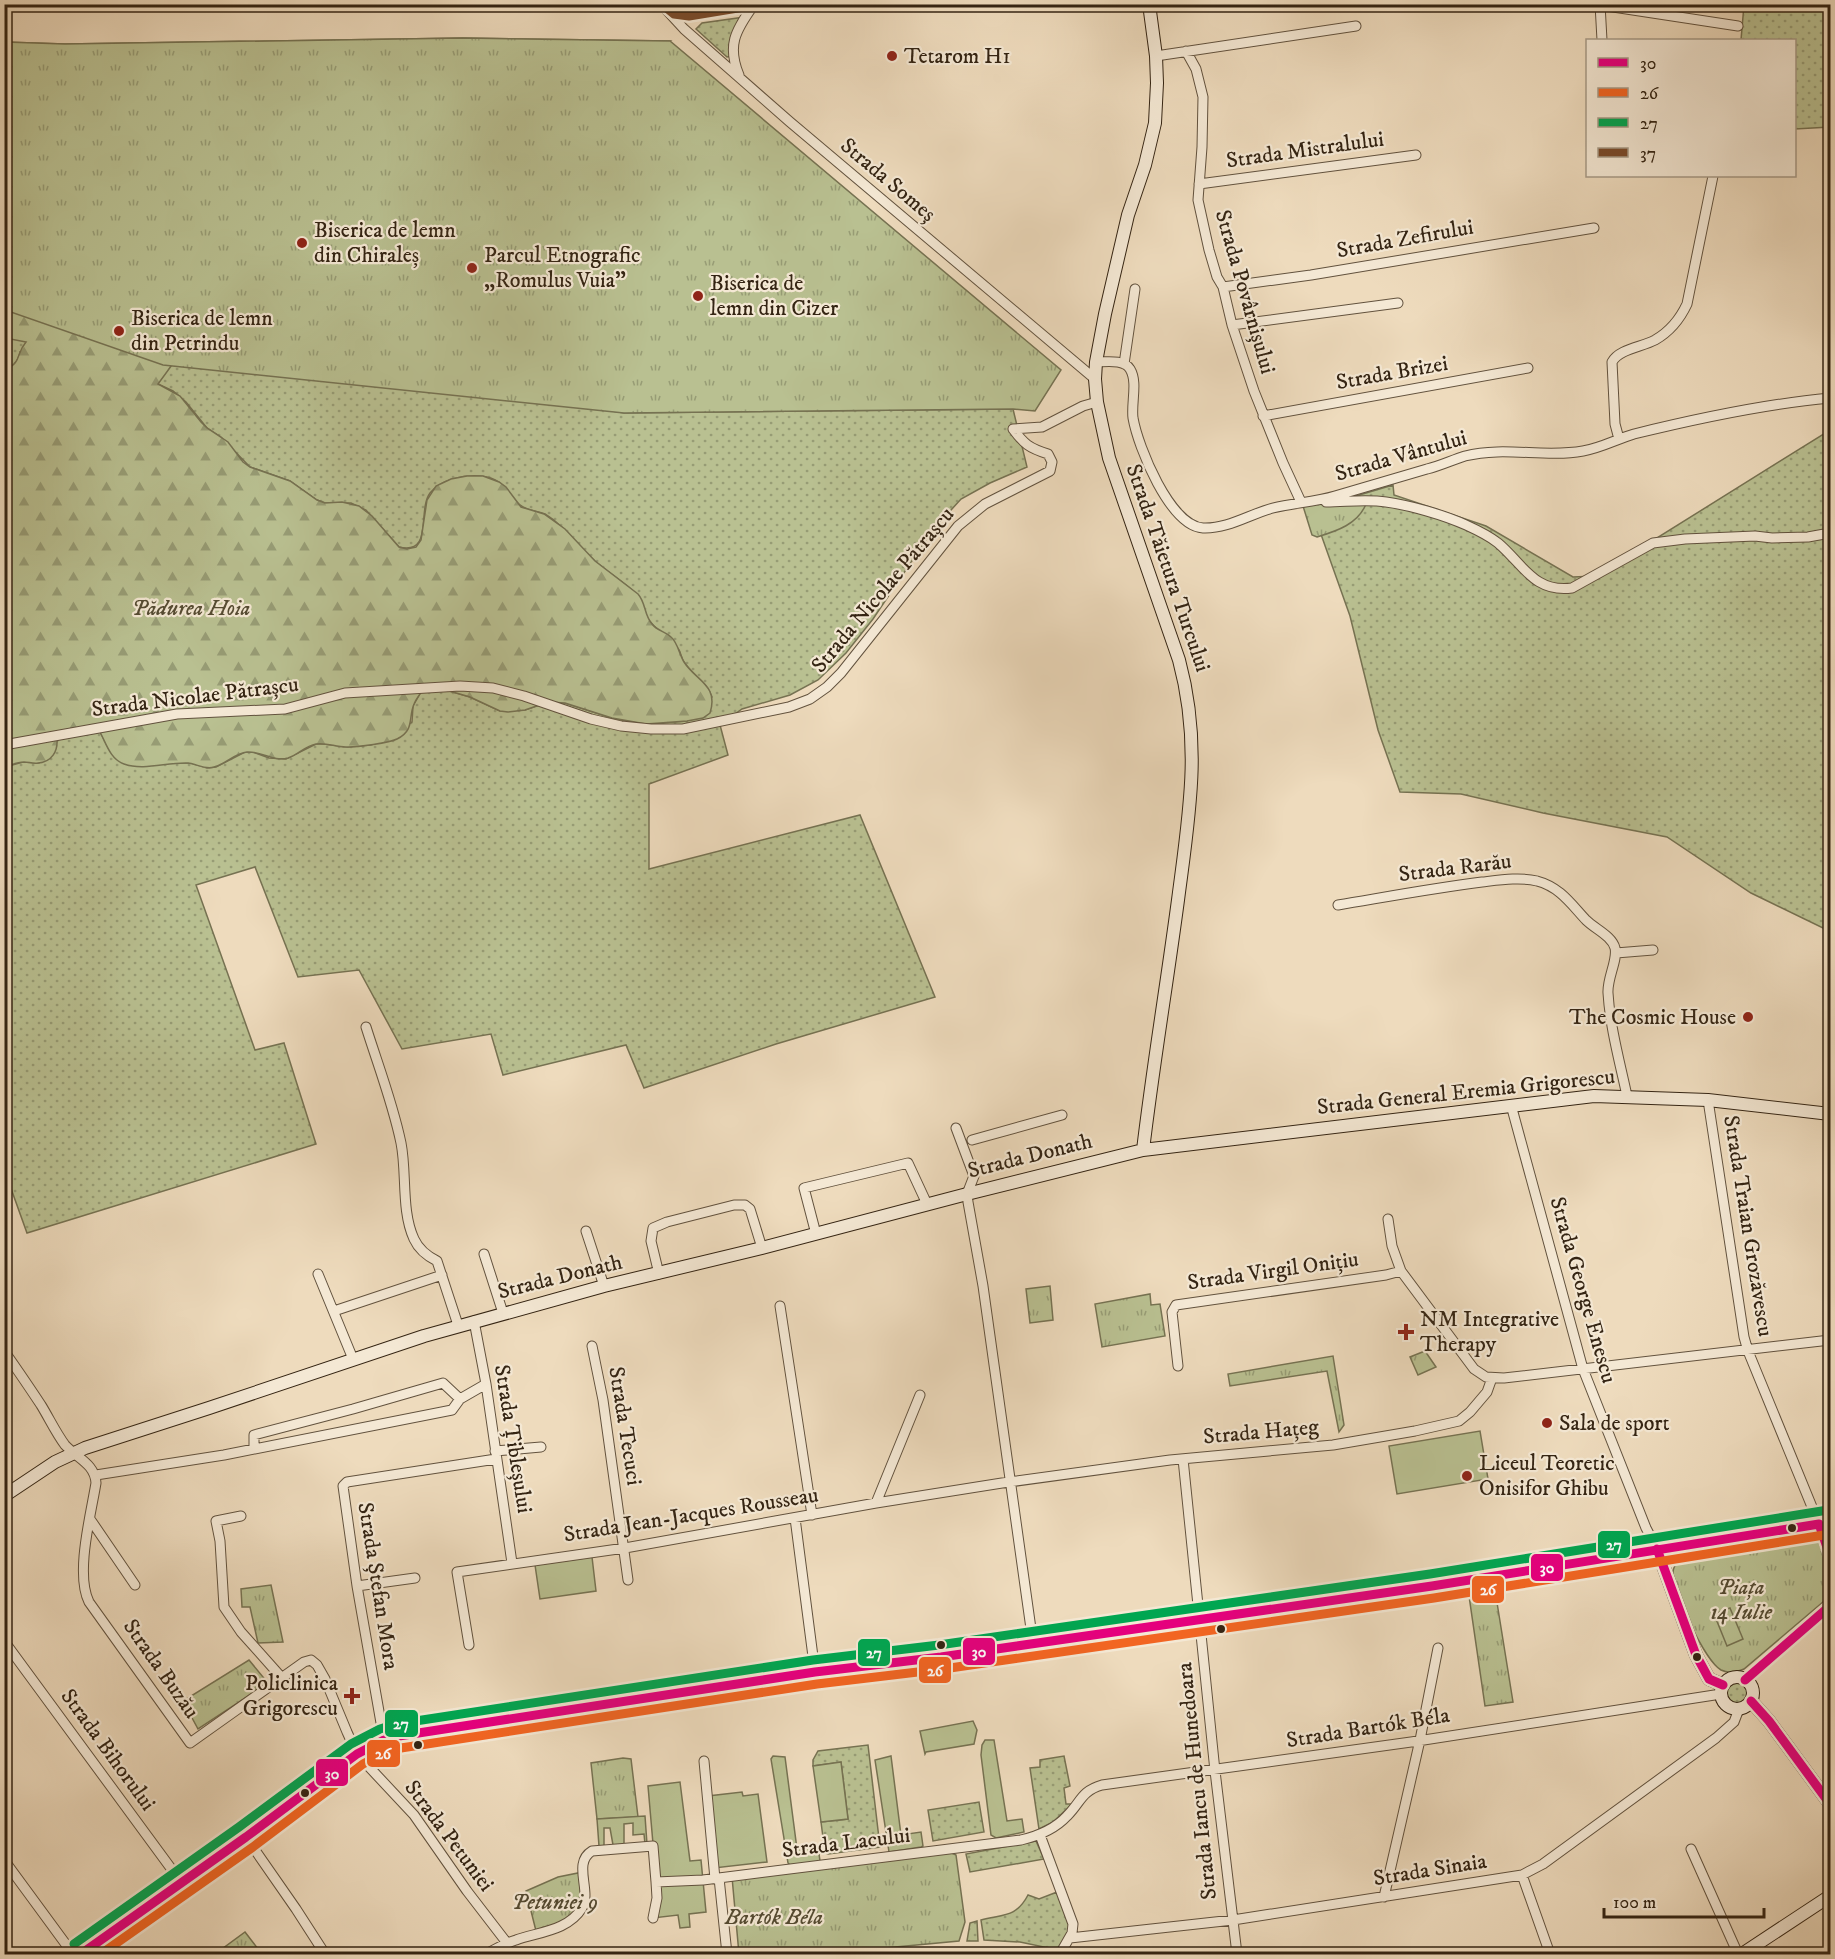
<svg xmlns="http://www.w3.org/2000/svg" width="1835" height="1959" font-family="'IM FELL DW Pica',serif">
  <defs>
    <pattern id="grass-dots" width="8" height="8" patternUnits="userSpaceOnUse" patternTransform="scale(1.5)"><rect width="8" height="8" fill="#b9c091"/><path d="M2 2h.1M6 6h.1" fill="none" stroke="#979c75" stroke-width="1.8" stroke-linecap="round"/></pattern>
    <pattern id="forest-firs" width="22" height="20" patternUnits="userSpaceOnUse" patternTransform="scale(1.5)"><rect width="22" height="20" fill="#b9c091"/><path d="M5 1l3.5 6h-7zM16 11l3.5 6h-7z" fill="#979c75"/></pattern>
    <pattern id="park-tufts" width="24" height="20" patternUnits="userSpaceOnUse" patternTransform="scale(1.5)"><rect width="24" height="20" fill="#b9c091"/><path d="M3 7l-1-3M5 7V3M7 7l1-3M15 17l-1-3M17 17v-4M19 17l1-3" fill="none" stroke="#979c75"/></pattern>
  </defs>
  <rect width="100%" height="100%" fill="#eedbbd"/>
  <filter id="stains"><feTurbulence type="fractalNoise" baseFrequency=".00333" numOctaves="4"/><feColorMatrix values="0 0 0 0 .2 0 0 0 0 .09 0 0 0 0 .02 0 0 0 .5 -.17"/></filter>
  <radialGradient id="worn" r=".72"><stop offset=".6" stop-color="#630" stop-opacity="0"/><stop offset="1" stop-color="#630" stop-opacity=".3"/></radialGradient>
  <path fill="url(#grass-dots)" stroke="#767252" stroke-width="1.5" d="M1744,5H1830V127L1795,129L1794,40H1741Z
    M745,17L733,56L727,57L696,29L702,23Z
    M5,310L624,413L1013,409L1027,467L990,483L961,499L932,531L873,619L846,653L818,680L790,695L742,709L720,725L728,755L649,784V869L860,815L935,997L776,1044L644,1088L626,1045L503,1075L491,1034L402,1049L359,970L298,977L255,867L196,885L255,1050L284,1043L316,1144L27,1233L4,1169L5,767L23,762L39,763L57,739L100,732L112,754L125,764L142,766L166,763H191L207,768L216,767L245,752H253L269,758L286,759L316,744H324L348,747L371,745L379,742L412,722L413,706L421,692L446,690L470,697L500,711L525,710L548,702L565,703L612,718L646,724L687,721L712,697C707,682 693,676 684,662C681,658 681,653 679,650C671,637 655,631 647,617C642,609 638,595 631,589C620,580 607,571 595,561C578,546 565,526 545,514C538,511 530,511 523,507C507,498 508,478 480,476C463,475 441,479 430,493C417,511 434,555 399,547L366,510L351,503H325L317,500L290,481L250,467L221,437L207,428L186,402L173,391L158,384L20,352C18,362 14,366 5,370Z
    M1830,430V928H1823L1751,893L1667,837L1543,813L1461,794L1400,792L1378,730L1350,616L1312,509L1393,485L1394,495L1486,526L1573,577L1596,576Z
    M1724 1693a13 13 0 1 1 26 0a13 13 0 1 1-26 0Z
    M868,1745L880,1847L828,1854L825,1853L821,1822L848,1819L841,1762L813,1766V1760L818,1751Z
    M1064,1756L1070,1786L1064,1788L1066,1804H1072L1053,1822L1039,1829L1030,1768L1040,1767V1760Z
    M979,1802L984,1832L933,1841L928,1810Z
    M1036,1841L1044,1859L970,1872L966,1854Z
    M1057,1892L1071,1927L1058,1950L1020,1942L984,1940L981,1920C1003,1914 1016,1918 1028,1895L1039,1899Z
    M977,1921L978,1941H967L970,1923Z"/>
  <path fill="url(#forest-firs)" stroke="#767252" stroke-width="1.5" d="M463,38L670,41L185,347L158,384L180,396L201,422L207,428L228,442L243,462L250,467L290,481L317,500L325,503L342,502L359,506L372,516L399,547L407,549L416,547L421,540L427,500L436,486L451,479L467,476H483L499,482L506,487L521,507L544,514L565,529L595,561L638,594C646,603 644,615 652,624C657,631 665,631 671,637C678,643 679,654 684,662C696,681 719,685 710,713L703,718L687,721L646,724L612,718L565,703L548,702L525,710L508,712L500,711L470,697L446,690L421,692C419,696 416,699 414,704C408,718 415,730 397,739C389,743 358,747 348,747C337,748 327,742 316,744C305,746 298,755 288,758C273,762 262,751 247,752C235,753 226,764 214,767C205,770 197,764 188,763C167,762 144,771 124,764C110,759 106,743 100,732L57,739C58,751 52,762 38,763C34,764 28,762 24,762C17,762 11,765 5,767V370C23,361 15,355 26,342L5,338V42L65,44Z"/>
  <path fill="url(#park-tufts)" stroke="#767252" stroke-width="1.5" d="M463,38L670,41L1061,370L1035,411L1013,409L624,413L163,365L5,310V42L65,44Z
    M1318,504L1333,505L1366,504C1358,524 1337,531 1317,537L1312,535L1303,506Z
    M1050,1286L1053,1320L1030,1323L1026,1289Z
    M1150,1294L1151,1305L1160,1304L1165,1336L1102,1347L1095,1304Z
    M1425,1351L1436,1367L1418,1375L1410,1357Z
    M1333,1356L1344,1425L1339,1432L1327,1371L1230,1386L1228,1374Z
    M1811,1534L1817,1538L1830,1572V1596L1744,1669C1736,1672 1729,1674 1721,1670C1705,1661 1672,1591 1673,1572C1674,1562 1683,1556 1690,1551Z
    M1494,1584L1513,1702L1485,1706L1468,1589Z
    M271,1585L283,1642L258,1643L250,1607H242L241,1589Z
    M249,1660L268,1683L198,1729L183,1701Z
    M623,1758L631,1759L638,1817L597,1819L591,1763Z
    M945,1850L956,1855L965,1922L959,1941L821,1954H739L732,1877Z
    M583,1872L586,1893L575,1916L537,1935L526,1891L558,1877Z
    M245,1932L262,1954H226L222,1949Z"/>
  <path fill="#b9c091" stroke="#767252" stroke-width="1.5" d="M1480,1431L1488,1479L1397,1494L1389,1446Z
    M592,1557L596,1591L540,1599L535,1565Z
    M1730,1608L1743,1639L1727,1646L1714,1614Z
    M973,1721L977,1730L974,1744L926,1752L925,1754L920,1731Z
    M985,1740H994L1007,1821L1022,1819L1024,1832L996,1838L991,1835L981,1755L982,1745Z
    M773,1756L785,1757L797,1849L818,1847L820,1861L791,1866L788,1863L771,1759Z
    M891,1756L901,1835L921,1832L923,1846L921,1847L889,1852L875,1760Z
    M841,1762L848,1819L821,1822L813,1766Z
    M680,1782L690,1861L701,1860L706,1912L689,1914L690,1927L680,1928L678,1915L653,1918L657,1890L648,1786Z
    M742,1792L743,1796L758,1794L767,1862L714,1868L708,1796Z
    M645,1816L647,1844H645L644,1834L633,1835V1823L624,1824V1845H613L610,1828H604V1846H599L597,1819Z"/>
  <g fill="none" stroke-linecap="round" stroke-linejoin="round">
    <defs>
      <path id="street" d="M661,4L684,29L790,122L1095,379
        M1600,4L1602,40
        M1600,5L1738,26
        M669,11L682,16H692L765,4
        M1186,51L1196,69L1203,97L1202,147L1198,200L1209,250L1217,277L1223,287L1232,325L1254,391L1283,463L1301,502
        M1156,56L1356,26
        M739,75C727,46 735,31 753,6
        M1199,184L1416,155
        M1223,287L1311,275L1594,228
        M1232,325L1398,303
        M1096,362C1106,362 1124,359 1130,369C1138,382 1131,403 1133,418C1138,447 1170,526 1203,528C1228,529 1250,514 1273,508C1293,503 1315,502 1335,496C1366,487 1396,478 1427,469C1440,466 1452,460 1465,456C1505,446 1544,458 1583,451C1601,448 1617,439 1634,434C1699,418 1764,404 1830,398
        M1124,364L1135,289
        M1263,416L1528,368
        M1013,429L1042,427L1083,406L1097,402
        M1619,439L1615,424L1612,362C1619,349 1642,347 1655,340C1669,332 1680,319 1687,304L1713,176
        M1326,502C1346,502 1366,499 1386,502C1409,505 1444,515 1466,525C1477,530 1488,535 1498,543C1523,564 1534,593 1572,588L1653,543L1685,539L1755,536L1772,538L1808,537L1830,533
        M4,745L177,714L285,709L345,693L460,686L493,688L524,696L591,719L621,726L651,729H683L789,707L810,699L827,687L841,673L958,526L985,504L1050,471L1052,462L1048,454C1029,448 1024,444 1013,429
        M1338,905C1386,897 1434,888 1482,882C1500,880 1520,877 1537,881C1560,887 1571,904 1586,920C1595,929 1612,936 1615,948C1618,960 1607,978 1608,993C1610,1027 1620,1063 1627,1096
        M1616,953L1653,950
        M366,1027C378,1065 393,1104 401,1143C407,1173 401,1211 414,1239C419,1250 427,1256 437,1261L458,1325
        M1708,1100L1744,1337L1748,1351L1819,1524
        M1511,1105L1583,1369L1646,1528L1657,1549
        M956,1128L974,1176L967,1194L968,1202L983,1286L1033,1643
        M972,1140L1062,1115
        M1388,1219L1392,1246L1401,1271L1474,1369L1486,1377L1504,1378L1830,1340
        M586,1231L604,1286
        M816,1234L804,1188L908,1163L927,1204
        M484,1254L503,1313
        M318,1274L353,1359
        M659,1274L651,1241L653,1228L667,1222L734,1205H745L750,1209L762,1248
        M780,1306L812,1515
        M334,1311L442,1275
        M474,1321L486,1384L512,1563
        M592,1346L603,1400L628,1580
        M4,1351C17,1369 29,1387 41,1405C49,1418 56,1433 65,1445C77,1458 95,1464 96,1483C91,1514 75,1574 89,1602L190,1743L304,1662L311,1660L317,1665L325,1679L347,1732L357,1754L414,1815L467,1891L507,1943
        M1178,1366L1172,1312L1176,1305L1386,1275L1401,1271
        M254,1449V1435L353,1409L443,1383L460,1399
        M495,1451L541,1447
        M1183,1459L1215,1771L1237,1954
        M96,1475L224,1455L452,1410L460,1399L486,1384
        M876,1503L920,1395
        M241,1516L216,1521L220,1541L224,1607L241,1632L282,1678
        M795,1518L815,1672
        M90,1519L135,1585
        M357,1586L415,1578
        M4,1641L181,1882
        M469,1645L457,1572L625,1548L876,1503L1002,1483L1170,1460L1333,1445L1415,1431L1459,1421L1470,1412L1487,1392L1492,1378
        M384,1740L357,1586L343,1486L347,1482L496,1459
        M704,1761L715,1879
        M1040,1835L1073,1924L1072,1933L1060,1954
        M246,1837L296,1909L325,1954
        M1691,1849L1738,1954
        M4,1860L73,1954
        M1522,1875L1550,1954
        M719,1878L727,1954
        M1384,1897L1420,1740L1438,1648
        M653,1918L657,1898L656,1882L703,1880L1021,1840C1038,1836 1055,1829 1067,1816C1081,1802 1081,1791 1102,1785L1411,1742L1721,1694
        M1070,1938L1233,1920L1522,1875L1543,1864L1716,1738L1734,1722L1739,1709
        M486,1954C496,1949 505,1943 516,1940C538,1932 568,1931 582,1908C592,1891 572,1863 592,1851L653,1846L656,1882"/>
      <path id="secondary" d="M1143,1150C1153,1066 1167,983 1178,900C1189,815 1202,745 1179,660L1109,458L1097,402L1095,379L1096,362L1105,314L1128,215L1145,165L1155,123L1157,83L1156,56L1149,4
        M4,1496L55,1462L85,1448L209,1408L424,1336L604,1286L762,1248L967,1194L1143,1150L1594,1096L1708,1100L1830,1114
        M1657,1549L1696,1655L1709,1679L1723,1685
        M1721 1693a16 16 0 1 1 32 0a16 16 0 1 1-32 0Z
        M1751,1701L1769,1721L1830,1804
        M81,1954L181,1882L246,1837L357,1754L384,1740L399,1736L815,1672L941,1657L1432,1586L1830,1522
        M1742,1954L1830,1896"/>
    </defs>
    <use href="#street" stroke="#62523e" stroke-width="11"/>
    <use href="#secondary" stroke="#342413" stroke-width="14"/>
    <use href="#street" stroke="#f4e8d4" stroke-width="9"/>
    <use href="#secondary" stroke="#f4e8d4" stroke-width="12"/>
    <defs>
      <path id="bus-1" d="M1657,1549L1696,1655L1709,1679L1723,1685
        M1745,1680L1830,1606
        M1751,1701L1769,1721L1830,1804
        M81,1954L246,1837L357,1754L384,1740L399,1736L815,1672L941,1657L1432,1586L1819,1524L1830,1556"/>
      <path id="bus-2" d="M101,1954L253,1847L363,1764L388,1751L401,1748L817,1684L943,1669L1434,1598L1830,1534"/>
      <path id="bus-3" d="M74,1944L239,1827L351,1744L380,1729L396,1724L813,1660L939,1645L1430,1574L1828,1510"/>
      <path id="bus-4" d="M662,4L674,14L689,16L762,4"/>
    </defs>
    <use href="#bus-1" stroke="#f4e8d4" stroke-width="14"/>
    <use href="#bus-2" stroke="#f4e8d4" stroke-width="14"/>
    <use href="#bus-3" stroke="#f4e8d4" stroke-width="14"/>
    <use href="#bus-4" stroke="#f4e8d4" stroke-width="14"/>
    <use href="#bus-1" stroke="#e5007d" stroke-width="9"/>
    <use href="#bus-2" stroke="#f26522" stroke-width="9"/>
    <use href="#bus-3" stroke="#00a651" stroke-width="9"/>
    <use href="#bus-4" stroke="#7a4b2a" stroke-width="9"/>
  </g>
  <g fill="#8f2418" stroke="#f4e8d4" stroke-width="2">
    <circle cx="892" cy="56" r="6"/>
    <circle cx="302" cy="243" r="6"/>
    <circle cx="472" cy="268" r="6"/>
    <circle cx="698" cy="296" r="6"/>
    <circle cx="119" cy="331" r="6"/>
    <circle cx="1748" cy="1017" r="6"/>
    <path d="M1403 1323h6v6h6v6h-6v6h-6v-6h-6v-6h6z"/>
    <circle cx="1547" cy="1423" r="6"/>
    <circle cx="1467" cy="1476" r="6"/>
    <path d="M349 1687h6v6h6v6h-6v6h-6v-6h-6v-6h6z"/>
  </g>
  <g fill="#342413" stroke="#f4e8d4" stroke-width="2">
    <circle cx="1792" cy="1528" r="5"/>
    <circle cx="1221" cy="1629" r="5"/>
    <circle cx="941" cy="1645" r="5"/>
    <circle cx="1697" cy="1657" r="5"/>
    <circle cx="418" cy="1745" r="5"/>
    <circle cx="305" cy="1793" r="5"/>
  </g>
  <g text-anchor="middle" dominant-baseline="central" stroke-width="4.5" stroke-linejoin="round" paint-order="stroke">
    <g font-size="22" fill="#342413" stroke="#f4e8d4" text-anchor="start">
      <text x="904" y="56">Tetarom H1</text>
      <text x="314" y="230">Biserica de lemn<tspan x="314" dy="25">din Chiraleș</tspan></text>
      <text x="484" y="255">Parcul Etnografic<tspan x="484" dy="25">„Romulus Vuia”</tspan></text>
      <text x="710" y="283">Biserica de<tspan x="710" dy="25">lemn din Cizer</tspan></text>
      <text x="131" y="318">Biserica de lemn<tspan x="131" dy="25">din Petrindu</tspan></text>
      <text x="1736" y="1017" text-anchor="end">The Cosmic House</text>
      <text x="1420" y="1319">NM Integrative<tspan x="1420" dy="25">Therapy</tspan></text>
      <text x="1559" y="1423">Sala de sport</text>
      <text x="1479" y="1463">Liceul Teoretic<tspan x="1479" dy="25">Onisifor Ghibu</tspan></text>
      <text x="338" y="1683" text-anchor="end">Policlinica<tspan x="338" dy="25">Grigorescu</tspan></text>
    </g>
    <g font-size="22" fill="#342413" stroke="#f4e8d4">
      <text transform="translate(1305 150) rotate(-8)">Strada Mistralului</text>
      <text transform="translate(888 180) rotate(40)">Strada Someș</text>
      <text transform="translate(1405 239) rotate(-10)">Strada Zefirului</text>
      <text transform="translate(1245 292) rotate(74)">Strada Povârnișului</text>
      <text transform="translate(1392 373) rotate(-10)">Strada Brizei</text>
      <text transform="translate(1401 456) rotate(-16)">Strada Vântului</text>
      <text transform="translate(1168 568) rotate(71)">Strada Tăietura Turcului</text>
      <text transform="translate(883 590) rotate(-50)">Strada Nicolae Pătrașcu</text>
      <text transform="translate(195 697) rotate(-7)">Strada Nicolae Pătrașcu</text>
      <text transform="translate(1455 868) rotate(-7)">Strada Rarău</text>
      <text transform="translate(1466 1092) rotate(-6)">Strada General Eremia Grigorescu</text>
      <text transform="translate(1030 1156) rotate(-14)">Strada Donath</text>
      <text transform="translate(1748 1226) rotate(81)">Strada Traian Grozăvescu</text>
      <text transform="translate(1273 1271) rotate(-8)">Strada Virgil Onițiu</text>
      <text transform="translate(560 1277) rotate(-14)">Strada Donath</text>
      <text transform="translate(1583 1290) rotate(74)">Strada George Enescu</text>
      <text transform="translate(625 1426) rotate(81)">Strada Tecuci</text>
      <text transform="translate(1261 1432) rotate(-5)">Strada Hațeg</text>
      <text transform="translate(513 1439) rotate(81)">Strada Țibleșului</text>
      <text transform="translate(691 1515) rotate(-9)">Strada Jean-Jacques Rousseau</text>
      <text transform="translate(378 1586) rotate(81)">Strada Ștefan Mora</text>
      <text transform="translate(161 1669) rotate(55)">Strada Buzău</text>
      <text transform="translate(1368 1728) rotate(-9)">Strada Bartók Béla</text>
      <text transform="translate(108 1750) rotate(54)">Strada Bihorului</text>
      <text transform="translate(1197 1781) rotate(-96)">Strada Iancu de Hunedoara</text>
      <text transform="translate(449 1836) rotate(53)">Strada Petuniei</text>
      <text transform="translate(846 1843) rotate(-7)">Strada Lacului</text>
      <text transform="translate(1430 1870) rotate(-9)">Strada Sinaia</text>
    </g>
    <g font-size="22" font-style="italic" fill="#554b32" stroke="#f4e8d4">
      <text x="191" y="608">Pădurea Hoia</text>
      <text x="1741" y="1587">Piața<tspan x="1741" dy="25">14 Iulie</tspan></text>
      <text x="555" y="1902">Petuniei 9</text>
      <text x="774" y="1917">Bartók Béla</text>
    </g>
  </g>
  <g stroke="#f4e8d4" stroke-width="2">
    <rect x="1597" y="1530" width="34" height="29" rx="6" fill="#00a651"/>
    <rect x="1530" y="1553" width="34" height="29" rx="6" fill="#e5007d"/>
    <rect x="1471" y="1575" width="34" height="29" rx="6" fill="#f26522"/>
    <rect x="962" y="1637" width="34" height="29" rx="6" fill="#e5007d"/>
    <rect x="857" y="1638" width="34" height="29" rx="6" fill="#00a651"/>
    <rect x="918" y="1656" width="34" height="28" rx="6" fill="#f26522"/>
    <rect x="384" y="1709" width="35" height="29" rx="6" fill="#00a651"/>
    <rect x="366" y="1739" width="35" height="29" rx="6" fill="#f26522"/>
    <rect x="315" y="1758" width="34" height="29" rx="6" fill="#e5007d"/>
  </g>
  <g font-size="16" text-anchor="middle" font-weight="bold" fill="#fff">
    <text x="1614" y="1550">27</text>
    <text x="1547" y="1573">30</text>
    <text x="1488" y="1595">26</text>
    <text x="979" y="1657">30</text>
    <text x="874" y="1658">27</text>
    <text x="935" y="1676">26</text>
    <text x="401" y="1729">27</text>
    <text x="383" y="1759">26</text>
    <text x="332" y="1779">30</text>
  </g>
  <rect width="1835" height="1959" fill="none" stroke="#eedbbd" stroke-width="24"/>
  <rect x="6" y="6" width="1823" height="1947" fill="none" stroke="#342413" stroke-width="3"/>
  <rect x="12" y="12" width="1811" height="1935" fill="none" stroke="#342413" stroke-width="1.5"/>
  <rect x="1586" y="39" width="210" height="138" fill="#f4e8d4" stroke="#a79a87" stroke-width="1.5"/>
  <rect x="1598" y="58" width="30" height="9" fill="#e5007d" stroke="#a79a87" stroke-width="1.5"/>
  <text x="1640" y="69" font-size="18" fill="#342413">30</text>
  <rect x="1598" y="88" width="30" height="9" fill="#f26522" stroke="#a79a87" stroke-width="1.5"/>
  <text x="1640" y="99" font-size="18" fill="#342413">26</text>
  <rect x="1598" y="118" width="30" height="9" fill="#00a651" stroke="#a79a87" stroke-width="1.5"/>
  <text x="1640" y="129" font-size="18" fill="#342413">27</text>
  <rect x="1598" y="148" width="30" height="9" fill="#7a4b2a" stroke="#a79a87" stroke-width="1.5"/>
  <text x="1640" y="159" font-size="18" fill="#342413">37</text>
  <path d="M1604 1908v9h160v-9" fill="none" stroke="#342413" stroke-width="3"/>
  <text x="1613" y="1908" font-size="18" fill="#342413" stroke="#f4e8d4" stroke-width="4.5" paint-order="stroke">100 m</text>
  <rect width="100%" height="100%" filter="url(#stains)"/>
  <rect width="100%" height="100%" fill="url(#worn)"/>
</svg>
